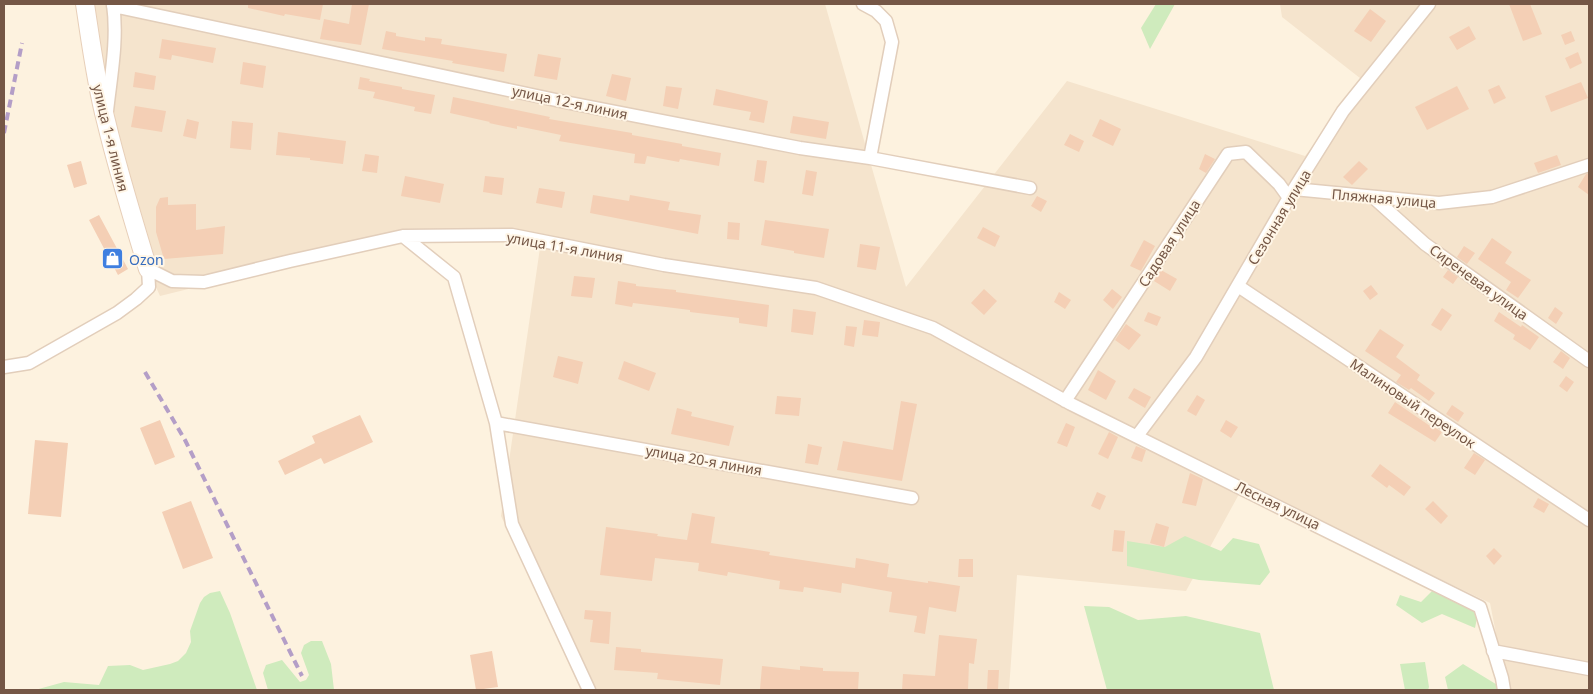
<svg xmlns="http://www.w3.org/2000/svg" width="1593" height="694" font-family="'Noto Sans',sans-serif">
  <rect width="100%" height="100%" fill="#fdf2df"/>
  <path fill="#f5e4cd" d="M85,4H825L906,287L1067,81L1305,156L1365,82L1282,17L1280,4H1589V690H1507L1490,603L1244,485L1186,591L1017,575L1009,690H581L501,516L541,241L391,239L160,296L148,269Z"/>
  <path fill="#cfebbd" d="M1156,4H1175L1150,49L1141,28Z
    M1185,536L1221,551L1233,538L1259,544L1270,572L1260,585L1199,580L1127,566V541L1165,547Z
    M220,591L230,613L257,690H35L64,682L99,685L108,666L130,665L143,670L170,664L178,661L186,653L191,642L190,631L200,603L204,597L210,593Z
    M1432,591L1478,613L1475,628L1442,614L1422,623L1396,605L1400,595L1421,602Z
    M1084,606L1109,607L1138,620L1186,616L1260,633L1274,690H1107Z
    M311,641H322L331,664L334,690H268L263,673L266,665L282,660L300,682L306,680L309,675L301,653L304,645Z
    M1425,662L1429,687L1428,690H1405L1400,664Z
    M1463,664L1499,686V690H1448L1445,677Z"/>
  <path fill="#f4cfb5" d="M248,4H323L320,20L285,14L284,16L248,8Z
    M352,4H369L361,45L320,39L324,19L349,24Z
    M1509,4H1530L1542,34L1523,41Z
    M1370,9L1386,21L1371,42L1354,31Z
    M1469,26L1476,39L1457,50L1449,37Z
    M386,31L396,33V36L425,41V37L442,39L441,44L507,54L504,72L452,63L453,61L382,49Z
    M1571,31L1575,41L1565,45L1561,35Z
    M162,39L216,48L213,63L172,55L171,60L159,58Z
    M1578,52L1582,63L1570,69L1565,58Z
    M538,54L561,58L557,80L534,76Z
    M243,62L266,66L263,88L240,84Z
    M135,72L156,76L154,90L133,87Z
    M612,74L631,78L626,101L606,96Z
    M360,77L370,79L369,81L402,87V89L435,95L431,114L414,111L415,107L373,98L375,92L358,89Z
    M1581,82L1588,98L1551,112L1545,96Z
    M1499,85L1506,98L1494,104L1488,90Z
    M666,86L682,88L678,109L663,106Z
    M1457,86L1469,109L1427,130L1415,107Z
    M716,89L768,101L764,123L749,120L751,112L713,105Z
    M453,97L550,117L549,119L632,133V135L682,144V146L721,153L719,166L680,159L679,162L647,156L645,164L634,163L635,154L559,141L561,135L517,126V129L489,123L490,122L450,113Z
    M135,106L166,111L162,132L131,127Z
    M793,116L829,122L826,139L790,133Z
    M187,119L199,122L196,139L183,136Z
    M1100,119L1121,129L1113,146L1092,136Z
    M232,121L253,123L251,150L230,148Z
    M278,132L346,141L343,164L310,160V158L276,155Z
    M1070,134L1084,141L1079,152L1064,145Z
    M365,154L379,156L377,173L362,171Z
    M1205,154L1215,159L1206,173L1199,169Z
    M1557,155L1561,165L1538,173L1534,163Z
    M757,160L767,161L764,183L754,181Z
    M81,161L87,184L74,188L67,165Z
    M1359,161L1368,169L1352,185L1343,177Z
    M806,170L817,172L813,196L802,194Z
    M1589,173V195L1578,187L1586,174Z
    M405,176L444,184L440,203L401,196Z
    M485,176L504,178L502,195L483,192Z
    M539,188L565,192L562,208L536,203Z
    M593,195L629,201L630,195L670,202L668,210L701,215L698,234L590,213Z
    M1037,196L1047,201L1041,212L1031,206Z
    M168,197V205L196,204V230L225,226L223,254L164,259L156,232V207L160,198Z
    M99,215L128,269L118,275L89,220Z
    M765,220L829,229L824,258L794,253V251L761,245Z
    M728,222L740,223L739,240L727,239Z
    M983,227L1000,236L995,247L977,238Z
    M1492,238L1512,252L1505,263L1531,280L1518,298L1506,290L1511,282L1478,259Z
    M1144,240L1155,246L1141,271L1130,266Z
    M860,244L880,247L876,270L857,267Z
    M1464,246L1475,253L1467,264L1457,257Z
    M1161,270L1177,279L1170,291L1154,281Z
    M1448,270L1458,277L1453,284L1443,277Z
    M574,276L595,278L592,298L571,296Z
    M618,281L636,284V286L676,290V292L769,305L767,327L739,323V318L690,312V310L633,303L632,307L615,304Z
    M1371,285L1378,294L1370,300L1363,291Z
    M984,289L997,301L984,315L971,303Z
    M1112,289L1122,297L1113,309L1103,300Z
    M1059,292L1071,300L1065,309L1054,302Z
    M1555,307L1563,313L1556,324L1548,318Z
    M1442,308L1452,315L1441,331L1431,325Z
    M793,309L816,312L813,335L791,332Z
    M1148,312L1161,317L1157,326L1144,321Z
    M1499,312L1521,327L1522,325L1539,337L1530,350L1513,339L1515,335L1494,321Z
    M864,320L880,322L878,337L862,335Z
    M1126,324L1141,335L1129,350L1115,340Z
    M846,326L857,327L854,347L844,345Z
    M1380,329L1404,345L1396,357L1420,375L1417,380L1435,393L1429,401L1411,388L1409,390L1396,382L1401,375L1365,351Z
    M1561,351L1570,358L1563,369L1553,362Z
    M558,356L583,362L578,384L553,377Z
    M624,361L656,373L649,391L618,379Z
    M1098,370L1116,381L1106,400L1088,390Z
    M1566,376L1574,382L1567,392L1559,386Z
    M1134,388L1151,397L1145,408L1128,398Z
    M1197,395L1205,400L1196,416L1187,411Z
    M777,396L801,398L799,416L775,414Z
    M901,401L917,404L902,481L837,470L843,441L893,450Z
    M1395,402L1433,428L1434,427L1442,432L1435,442L1388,413Z
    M1452,405L1464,413L1458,422L1446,414Z
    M677,408L692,412L691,416L734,426L729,446L671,434Z
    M360,415L373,442L324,464L321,458L285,475L278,461L315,443L312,436Z
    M160,420L175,457L155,465L140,428Z
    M1226,420L1238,427L1231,438L1220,431Z
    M1066,423L1075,427L1067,447L1057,443Z
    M1109,432L1118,437L1108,459L1098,454Z
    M35,440L68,443L61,517L28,514Z
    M808,444L822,447L818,465L805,463Z
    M1136,446L1146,450L1142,462L1131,458Z
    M1474,453L1485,460L1475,475L1464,468Z
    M1380,464L1411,487L1404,496L1389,485L1387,488L1371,476Z
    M1190,473L1203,479L1196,506L1182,503Z
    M1097,492L1106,496L1100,510L1091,506Z
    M1538,498L1549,504L1544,513L1533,507Z
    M191,501L213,558L183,569L162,512Z
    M1433,501L1448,516L1441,524L1425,509Z
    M692,513L715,517L711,543L770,552L769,555L855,568L856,558L889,564L887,577L928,583V581L960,586L956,612L929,607L925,634L914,632L917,616L889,612L892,592L842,583L841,593L804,587L803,592L779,589L780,581L728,572L727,576L698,571L699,563L655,558L652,581L600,575L606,527L658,534L657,536L687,540Z
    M1156,523L1169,527L1164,547L1150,543Z
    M1114,530L1125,531L1123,552L1112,551Z
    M1494,548L1502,556L1494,565L1486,556Z
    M959,559H973V577H958Z
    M585,610L611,612L609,644L590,642L593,620L584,619Z
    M939,635L977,639L974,664L969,663L968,690H902L903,674L935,676Z
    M616,647L641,649V652L723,659L720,685L657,679L658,673L614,670Z
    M492,651L498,687L476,690L470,655Z
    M762,666L800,670V666L823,668V671L859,672L858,690H777L760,689Z
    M988,670H999L998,690H987Z"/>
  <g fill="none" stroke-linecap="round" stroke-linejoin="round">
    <defs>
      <path id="street" d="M863,4L876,11L886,21L892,42L870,158
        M113,6L570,103L800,148L870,158L1030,188
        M107,111C111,75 118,39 113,4
        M1294,189L1439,203L1492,197L1589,165
        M1374,198L1425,244L1589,361
        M403,236L454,277L496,423L512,524L589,690
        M1238,286L1589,520
        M4,367L29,363L117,313L136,299L149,287L148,269L172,281L204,282L290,261L403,236L512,235L664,265L816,288L933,328L1071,404L1480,607L1502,678L1504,690
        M1065,401L1228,154L1246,152L1279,184L1289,198
        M496,423L912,498
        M1137,436L1196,357L1294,189L1343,111L1429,4
        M1493,651L1589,669"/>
      <path id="secondary" d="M85,4C91,43 96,83 106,121C118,171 133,220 148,269"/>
    </defs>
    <use href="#street" stroke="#e2cebb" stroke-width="15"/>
    <use href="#secondary" stroke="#e7cfb9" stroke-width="20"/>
    <use href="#street" stroke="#fff" stroke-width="12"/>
    <use href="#secondary" stroke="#fff" stroke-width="18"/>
    <path stroke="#b49ec7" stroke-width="4" stroke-dasharray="8 5" stroke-linecap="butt" d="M4,133L22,43
      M145,372L185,440L302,676"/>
  </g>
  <defs>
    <symbol id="shop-square" viewBox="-11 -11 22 22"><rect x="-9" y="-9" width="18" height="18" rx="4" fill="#3f7fe0" stroke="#fff6e7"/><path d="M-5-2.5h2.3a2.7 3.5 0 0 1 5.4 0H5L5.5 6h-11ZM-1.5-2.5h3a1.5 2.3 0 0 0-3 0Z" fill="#fff"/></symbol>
  </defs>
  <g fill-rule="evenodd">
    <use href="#shop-square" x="100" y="246" width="25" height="25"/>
  </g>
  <g text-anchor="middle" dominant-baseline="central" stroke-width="4" stroke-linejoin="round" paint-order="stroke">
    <g font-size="14" fill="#755746" stroke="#fff6e7">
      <text transform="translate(570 102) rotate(12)">улица 12-я линия</text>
      <text transform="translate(111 138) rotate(76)">улица 1-я линия</text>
      <text transform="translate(1384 198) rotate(5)">Пляжная улица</text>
      <text transform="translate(1279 217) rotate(-59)">Сезонная улица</text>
      <text transform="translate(1169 243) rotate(-57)">Садовая улица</text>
      <text transform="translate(565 247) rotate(10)">улица 11-я линия</text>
      <text transform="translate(1479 282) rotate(36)">Сиреневая улица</text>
      <text transform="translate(1413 403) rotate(34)">Малиновый переулок</text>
      <text transform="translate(704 460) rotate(10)">улица 20-я линия</text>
      <text transform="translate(1278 505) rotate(26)">Лесная улица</text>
    </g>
    <g font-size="14" fill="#366cbe" stroke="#fff6e7" text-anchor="start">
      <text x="129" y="259">Ozon</text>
    </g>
  </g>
  <rect width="1593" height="694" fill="none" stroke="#755746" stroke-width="10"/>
</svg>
